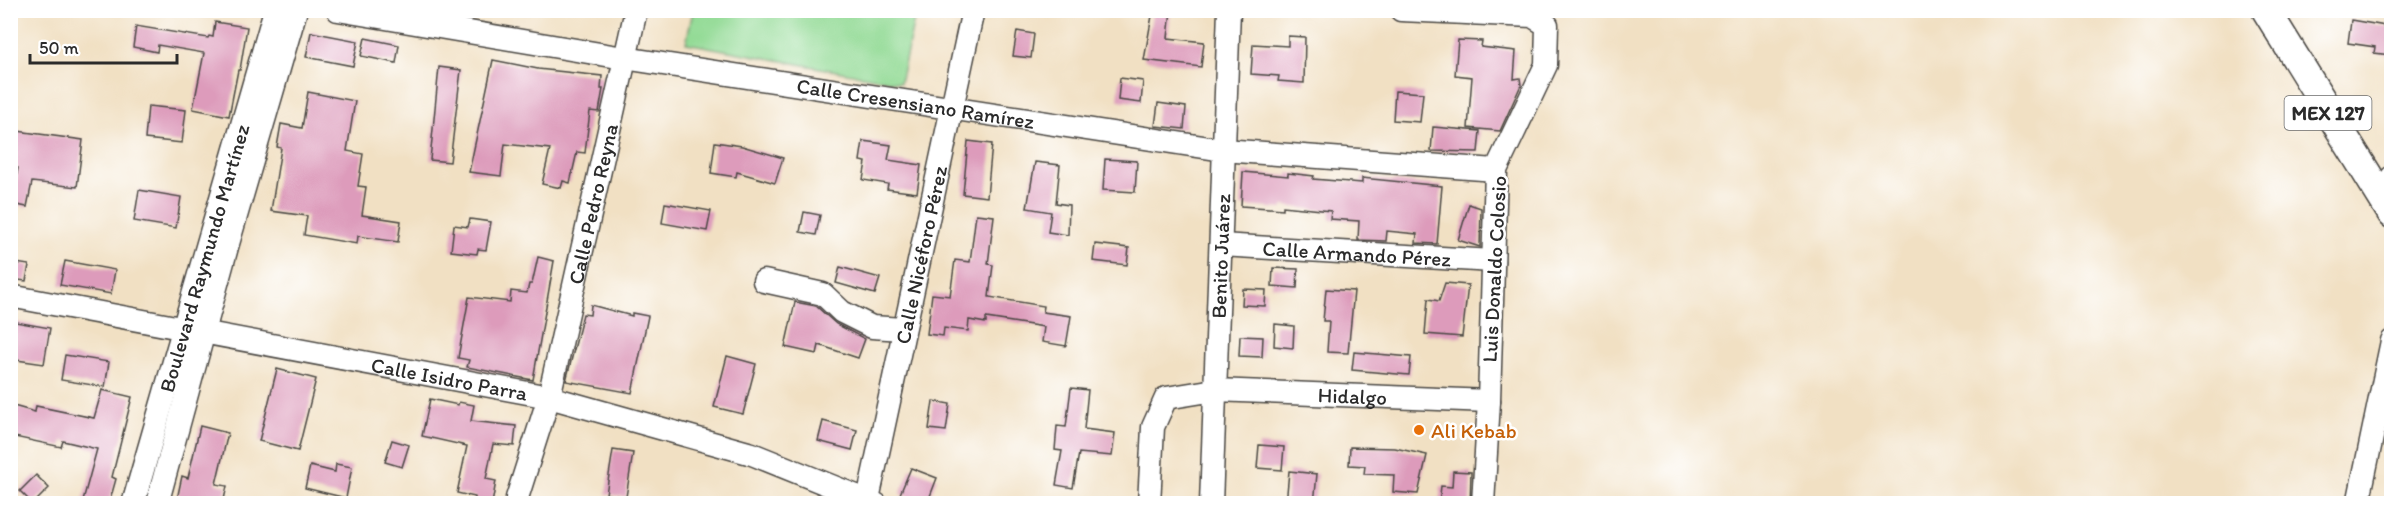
<svg xmlns="http://www.w3.org/2000/svg" width="2402" height="514" font-family="Itim,sans-serif">
  <rect width="100%" height="100%" fill="#fff"/>
  <filter id="ink" filterUnits="userSpaceOnUse"><feTurbulence type="fractalNoise" baseFrequency=".0167" numOctaves="2"/><feDisplacementMap in="SourceGraphic" scale="12" xChannelSelector="R" yChannelSelector="G"/><feConvolveMatrix kernelMatrix="1 2 1 2 8 2 1 2 1" color-interpolation-filters="sRGB"/></filter>
  <filter id="wash" filterUnits="userSpaceOnUse"><feTurbulence type="fractalNoise" baseFrequency=".008" numOctaves="4" result="noise"/><feDisplacementMap in="SourceGraphic" scale="24" xChannelSelector="R" yChannelSelector="G"/><feGaussianBlur stdDeviation="1.35" result="paint"/><feColorMatrix in="noise" values="0 0 0 0 0 0 0 0 0 0 0 0 0 0 0 0 0 1.4 0 .05"/><feComposite in="paint" operator="in"/></filter>
  <g filter="url(#wash)">
    <rect width="100%" height="100%" fill="#f1e0c3"/>
    <path fill="#92da94" stroke="#5e8260" stroke-width="1.5" d="M693,11V10L916,11L900,83L686,43Z"/>
    <g id="blocks">
      <path fill="#dd9bbb" d="M1153,10H1171L1168,38L1204,42L1201,67L1144,60Z
        M2351,20L2391,27V55L2374,53L2375,47L2348,43Z
        M215,22L247,27L240,70H238L229,116L193,109L204,53L158,45L157,52L133,47L136,26L208,38L209,36L213,37Z
        M1017,31L1034,34L1031,58L1013,56Z
        M311,32L358,41L353,66L306,57Z
        M1288,36L1305,37L1304,83L1278,81L1279,76L1251,74L1253,44L1288,46Z
        M365,38L399,45L396,63L361,56Z
        M1458,40L1482,41L1481,47L1516,51L1514,79L1520,78L1521,85L1500,131L1468,128L1472,77L1455,75Z
        M493,60L538,69L602,76L601,89H603L599,112L590,111L585,153L577,152L570,183L563,181L561,188L542,184L550,149L505,144L501,176L469,172Z
        M439,67L461,70L450,162L430,160Z
        M1120,78L1143,81L1141,103L1118,100Z
        M1395,91L1423,93L1420,122L1393,120Z
        M308,92L355,101L347,151L363,154L358,186L366,187L362,215L401,221L398,242L358,236L357,244L304,235L307,216L271,211L281,148L277,147L281,124L302,128Z
        M1158,103L1186,107L1184,129L1155,126Z
        M148,106L186,110L182,143L145,139Z
        M1433,127L1480,131L1478,152L1431,151Z
        M10,130L83,140L77,187L32,182L27,207L12,204L18,168L10,167Z
        M863,141L891,145L888,160L921,165L917,193L887,189L888,184L863,180L866,162L860,161Z
        M968,141L992,144L987,197L963,194Z
        M715,142L742,146L783,158L775,183L737,172L736,177L711,173Z
        M1105,159L1137,161L1135,192L1103,190Z
        M1035,162L1060,165L1056,203L1069,205L1068,235L1048,232L1051,212L1027,208Z
        M1243,172L1288,176V173L1314,176L1313,179L1362,183V178L1442,186L1437,244L1416,243L1417,234L1387,231L1386,241L1358,240L1359,221L1330,219L1331,211L1283,206V209L1241,206Z
        M139,190L181,197L176,228L134,221Z
        M665,203L711,211L707,231L662,223Z
        M1469,204L1481,208L1480,247L1458,240Z
        M804,212L820,215L816,235L800,232Z
        M976,214L994,216L988,264L993,265L989,297L1044,306L1043,312L1071,316L1066,346L1042,342L1044,327L986,318V323L969,320L968,331L944,328L943,336L927,334L932,294L950,296L955,260L970,262Z
        M470,219L491,222L486,250L478,249L477,254L451,251L454,225L468,227Z
        M1095,244L1129,248L1127,265L1093,261Z
        M538,257L554,261L533,380L467,367L469,360L458,358L469,297L510,302L511,291L527,293L529,284H532Z
        M65,261L115,270L111,294L60,285Z
        M10,262L29,265L26,281L10,279Z
        M840,267L880,278L875,294L836,283Z
        M1273,268L1298,269L1297,288L1272,286Z
        M1445,283L1468,285L1462,337L1425,334L1428,299L1439,301Z
        M1243,289L1266,290L1265,306L1242,305Z
        M1326,289L1354,291L1348,353L1327,352L1329,321H1323Z
        M795,302L816,306L836,324L865,339L858,358L819,345L817,354L785,347Z
        M591,305L632,316V313L648,316L632,393L566,381L583,314L590,315Z
        M10,321L50,328L44,364L10,359Z
        M1275,324L1294,326L1293,348L1274,346Z
        M1240,336L1263,337L1262,357L1239,356Z
        M1354,352L1411,357L1409,375L1352,370Z
        M65,355L109,362L105,387L61,380Z
        M727,356L756,364L743,414L714,407Z
        M277,369L316,379L298,451L259,441Z
        M1071,388L1088,390L1084,429L1115,433L1112,456L1079,453L1073,488L1056,485L1062,451L1055,450L1057,426L1066,427Z
        M102,390L132,397L112,477L116,479L109,504H82L97,449L63,441L61,447L10,436V405L35,412L36,406L94,418Z
        M430,399L458,405L459,402L474,405L471,421L516,426L514,446L493,444L486,479L496,481L492,504H475V497L457,493L467,446L422,436Z
        M933,401L950,404L946,431L929,429Z
        M823,421L857,430L852,450L818,441Z
        M200,426L228,433L216,484L227,486L223,504H176L182,476L188,478Z
        M392,440L409,445L402,467L385,462Z
        M1259,445L1284,447L1282,470L1257,468Z
        M1350,447L1395,448L1427,455L1418,494L1393,492L1394,475L1364,474L1365,466L1349,465Z
        M613,450L633,453L626,497L606,494Z
        M336,464L352,467L346,498L305,488L310,466L335,472Z
        M911,468L937,478L927,504L900,494Z
        M1289,471L1317,474L1314,504H1286Z
        M1453,471L1471,472L1470,504H1439L1441,486L1452,487Z
        M36,475L49,488L33,504L20,491Z"/>
    </g>
  </g>
  <g filter="url(#ink)">
    <use href="#blocks" fill-opacity="0" stroke="#494642" stroke-width="1.5"/>
    <g fill="none" stroke-linecap="round" stroke-linejoin="round">
      <defs>
        <g id="minor">
          <path id="s1" d="M338,10L624,58L1223,150L1496,170"/>
          <path d="M1401,10L1532,16L1547,25L1546,65L1496,170L1489,401L1483,504"/>
          <path d="M2384,204L2392,177"/>
          <path id="s2" d="M1221,245L1493,261"/>
          <path d="M764,281L823,294L842,312L872,327L903,329"/>
          <path id="s3" d="M10,296L549,397L752,454L876,504"/>
          <path id="s4" d="M517,498L549,397L636,10"/>
          <path id="s5" d="M133,504L275,10"/>
          <path d="M157,504L227,247L296,10"/>
          <path id="s6" d="M867,504L973,10"/>
          <path id="s7" d="M1149,504L1153,427L1166,398L1215,390L1489,401"/>
          <path id="s8" d="M1211,504L1229,10"/>
          <path d="M2358,504L2392,341"/>
        </g>
        <path id="major" d="M2266,10L2392,214"/>
      </defs>
      <use href="#minor" stroke="#494642" stroke-width="25"/>
      <use href="#major" stroke="#494642" stroke-width="31"/>
      <use href="#minor" stroke="#fff" stroke-width="22"/>
      <use href="#major" stroke="#fff" stroke-width="28"/>
    </g>
  </g>
  <circle fill="#e8710a" stroke="#fff" stroke-width="2" cx="1419" cy="430" r="6"/>
  <g text-anchor="middle" dominant-baseline="central" stroke-width="5" stroke-linejoin="round" paint-order="stroke">
    <rect fill="#fff" stroke="#6b6b6b" stroke-width="1.5" x="2284.5" y="96" width="87" height="34" rx="4.5"/>
    <g font-size="20" font-weight="bold" fill="#2b2b2b">
      <text x="2328" y="113">MEX 127</text>
    </g>
    <g font-size="21" fill="#2b2b2b" stroke="#fff">
      <text stroke="none"><textPath href="#s1" startOffset="585">Calle Cresensiano Ramírez</textPath></text>
      <text stroke="none"><textPath href="#s4" startOffset="304">Calle Pedro Reyna</textPath></text>
      <text stroke="none"><textPath href="#s2" startOffset="136">Calle Armando Pérez</textPath></text>
      <text stroke="none"><textPath href="#s6" startOffset="255">Calle Nicéforo Pérez</textPath></text>
      <text stroke="none"><textPath href="#s5" startOffset="256">Boulevard Raymundo Martínez</textPath></text>
      <text stroke="none"><textPath href="#s8" startOffset="248">Benito Juárez</textPath></text>
      <text transform="translate(1494 269) rotate(-87)">Luis Donaldo Colosio</text>
      <text stroke="none"><textPath href="#s3" startOffset="447">Calle Isidro Parra</textPath></text>
      <text stroke="none"><textPath href="#s7" startOffset="296">Hidalgo</textPath></text>
    </g>
    <g font-size="21" fill="#c56008" stroke="#fff" text-anchor="start">
      <text x="1431" y="430">Ali Kebab</text>
    </g>
  </g>
  <rect width="2402" height="514" fill="none" stroke="#fff" stroke-width="36"/>
  <path d="M30 54v9h147v-9" fill="none" stroke="#2b2b2b" stroke-width="3"/>
  <text x="39" y="54" font-size="18" fill="#2b2b2b" stroke="#ffffff" stroke-width="4.5" paint-order="stroke">50 m</text>
</svg>
